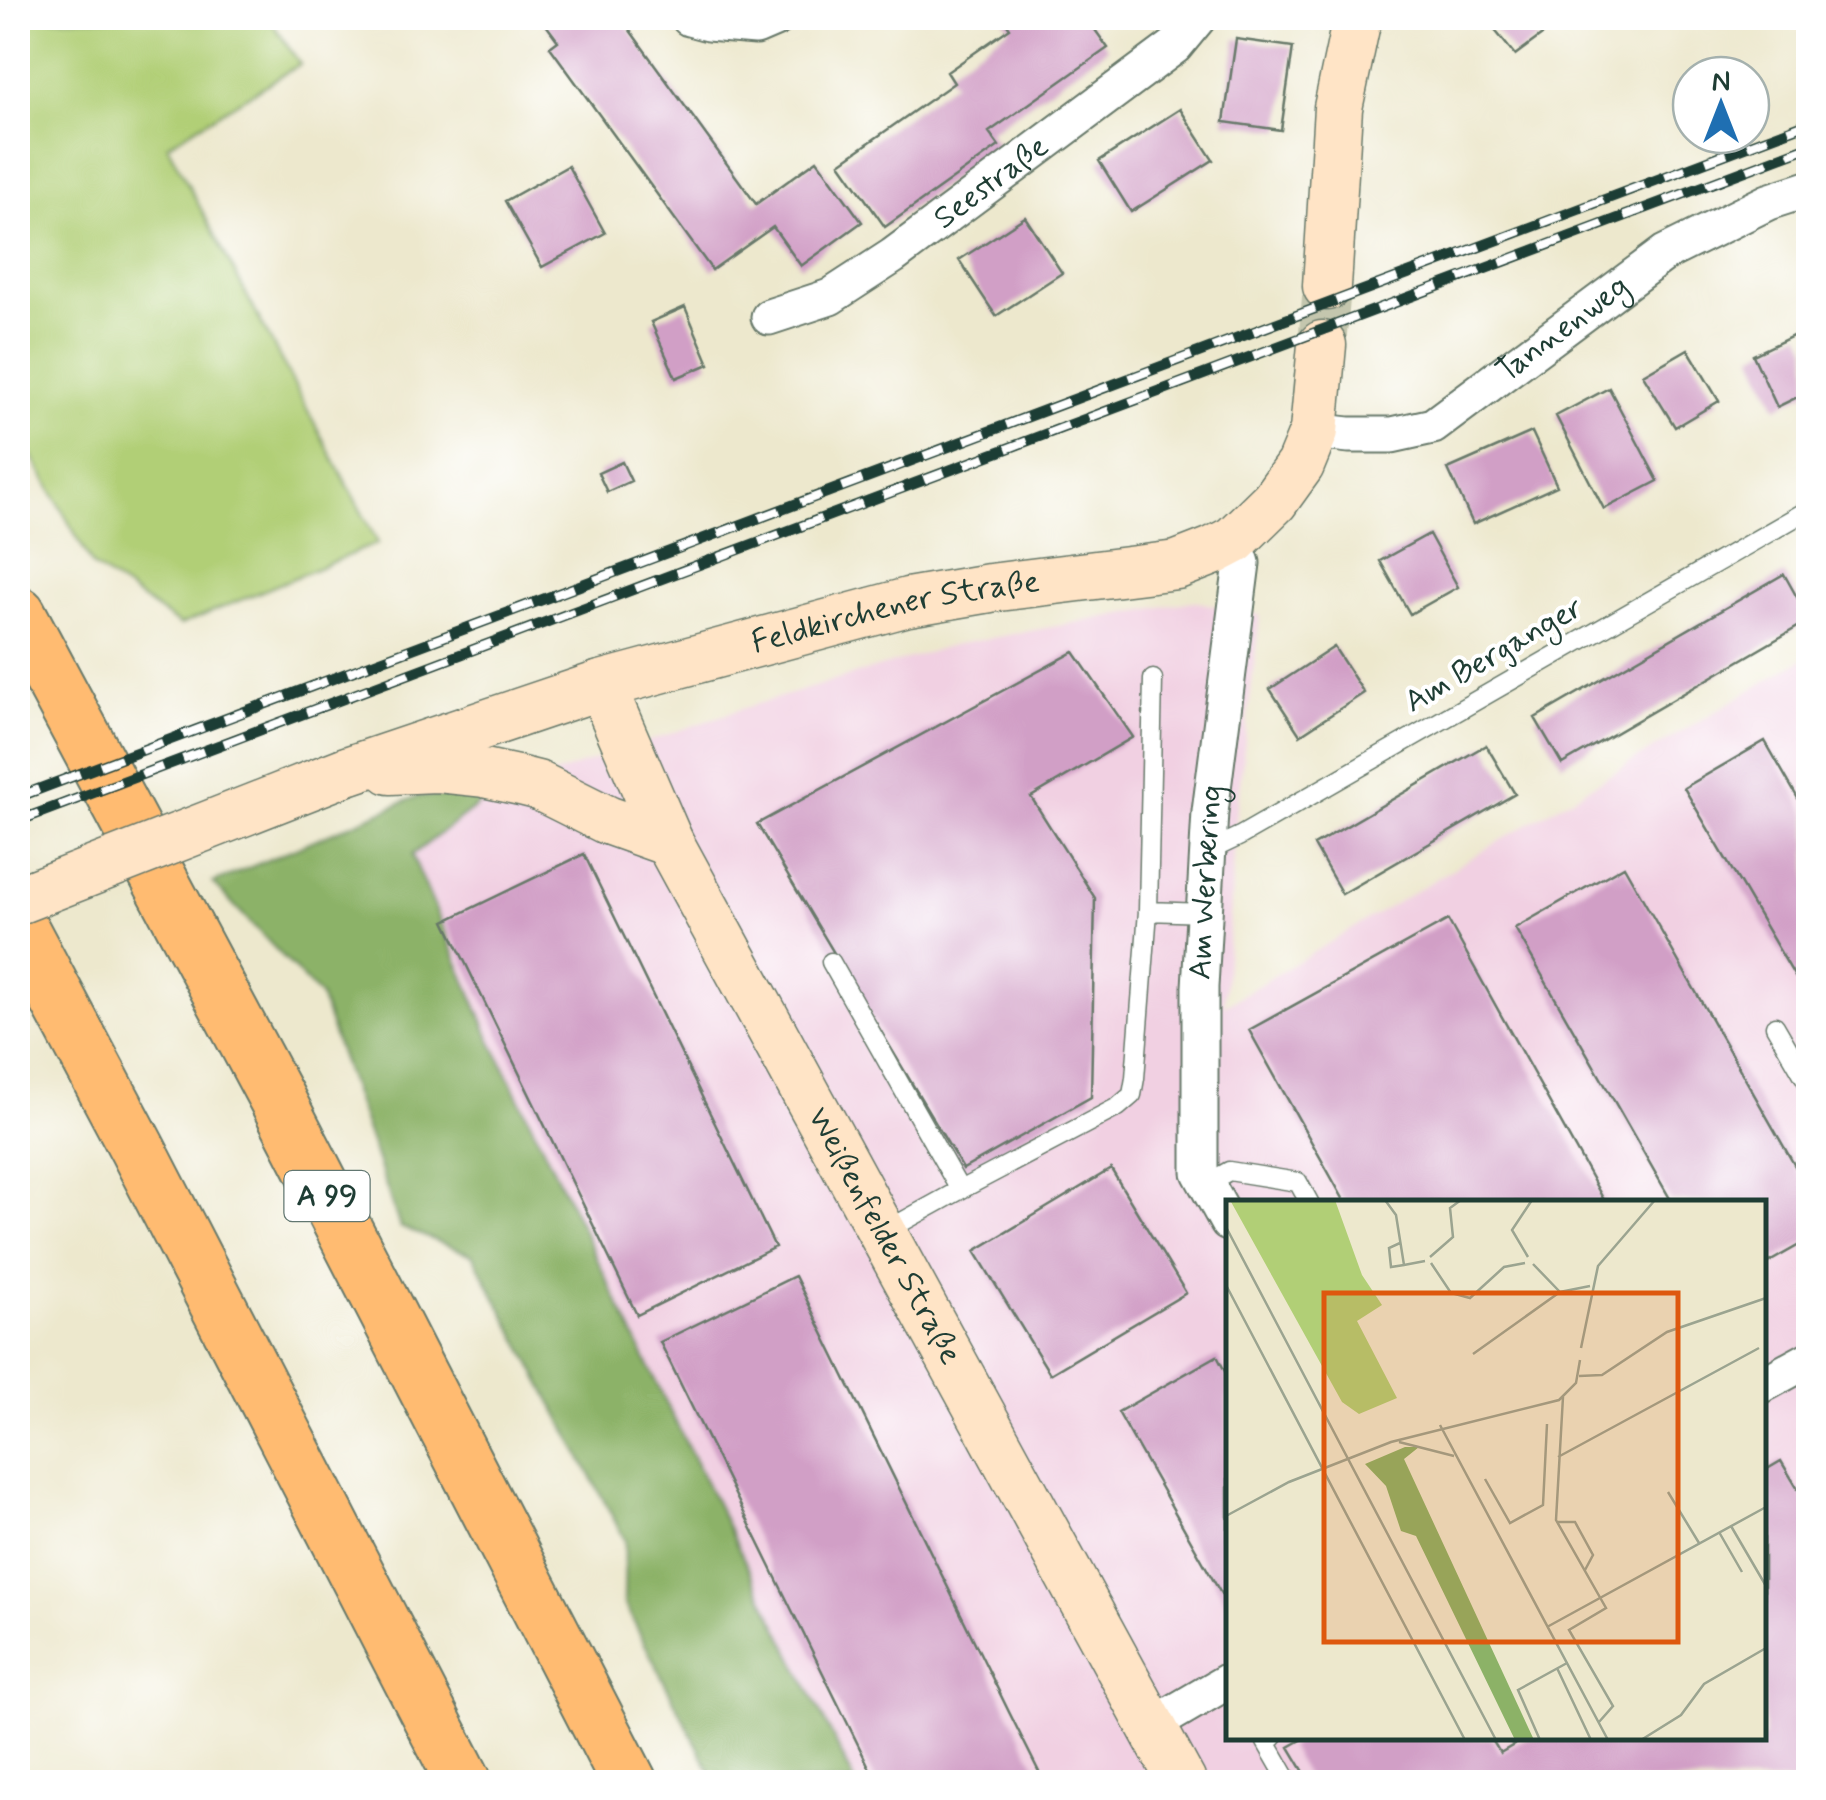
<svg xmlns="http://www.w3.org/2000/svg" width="1826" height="1800" font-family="Mynerve,sans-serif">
  <rect width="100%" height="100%" fill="#fff"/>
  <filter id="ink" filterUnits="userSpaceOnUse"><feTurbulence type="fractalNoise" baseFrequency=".01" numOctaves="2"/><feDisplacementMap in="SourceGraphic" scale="20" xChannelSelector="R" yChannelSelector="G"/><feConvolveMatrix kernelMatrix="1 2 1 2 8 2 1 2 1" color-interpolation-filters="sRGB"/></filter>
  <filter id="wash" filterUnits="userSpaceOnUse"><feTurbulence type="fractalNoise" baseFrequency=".0048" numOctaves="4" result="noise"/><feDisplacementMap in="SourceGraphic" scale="40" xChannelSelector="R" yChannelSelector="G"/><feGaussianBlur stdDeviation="2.25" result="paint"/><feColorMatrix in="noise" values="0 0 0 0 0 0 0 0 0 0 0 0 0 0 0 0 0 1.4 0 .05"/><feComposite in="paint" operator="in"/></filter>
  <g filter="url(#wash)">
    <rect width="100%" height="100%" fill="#ede8cd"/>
    <path fill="#f1d0e2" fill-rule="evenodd" d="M1193,601L1260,615L1237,809L1224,1006L1808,656V1782H855L679,1429L491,1040L411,854L489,797L744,708L953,645ZM1228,1202H1764V1738H1228Z"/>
    <path fill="#b1cf76" stroke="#688655" stroke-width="2.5" d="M18,18H269L300,64L167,145L378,543L180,625L93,566L18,430Z"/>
    <path fill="#8cb267" stroke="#56784e" stroke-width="2.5" d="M418,796L489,797L412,855L491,1040L679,1429L855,1782H716L624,1603L625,1540L473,1255L400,1227L320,996L213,883Z"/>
    <g id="blocks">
      <path fill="#d19fc6" d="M541,18H621L756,204L817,160L862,222L801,266L773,227L712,270L550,47L558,41Z
        M1003,18H1092L1088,20L1108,48L989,132L999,146L885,227L840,163L954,83L947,72L1010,28Z
        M1485,18H1565L1515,55Z
        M1236,39L1293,47L1281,130L1224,122Z
        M1180,109L1213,160L1131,212L1099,161Z
        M568,166L605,233L542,267L505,201Z
        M1025,217L1062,273L996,316L959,260Z
        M685,307L709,364L676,378L651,322Z
        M1801,332L1808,348V392L1777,407L1753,355Z
        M1688,349L1719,401L1675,427L1643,375Z
        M1609,388L1658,481L1604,509L1556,416Z
        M1532,432L1557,486L1473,524L1448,469Z
        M622,462L631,481L607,492L598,473Z
        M1429,534L1458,587L1410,614L1380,561Z
        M1784,574L1808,617V621L1562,764L1535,718Z
        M1334,647L1364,693L1300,735L1270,689Z
        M1074,652L1133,737L1031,797L1095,898L1091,1097L963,1169L757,824Z
        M1765,741L1808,816V999L1684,788Z
        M1486,745L1515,794L1342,894L1314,845Z
        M584,854L775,1247L637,1315L445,921Z
        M1624,866L1808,1189V1240L1764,1265V1202H1672L1515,928Z
        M1448,920L1605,1202H1345L1249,1030Z
        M1111,1169L1186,1293L1050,1374L975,1251Z
        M795,1276L1009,1712L1044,1782H876L874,1777L660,1342Z
        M1217,1356L1228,1377V1606L1118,1412Z
        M1781,1461L1808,1506V1782H1310L1289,1747L1305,1738H1491L1500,1753L1526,1738H1764V1471Z"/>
    </g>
  </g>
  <g filter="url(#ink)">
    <use href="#blocks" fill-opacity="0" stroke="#67796a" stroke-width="2.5"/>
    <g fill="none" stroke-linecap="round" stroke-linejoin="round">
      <path stroke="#c4c6ae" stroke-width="48" stroke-dasharray="48 24" stroke-linecap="butt" d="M1322,345L1327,286"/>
      <defs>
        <path id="lane" d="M1208,846H1219L1240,836L1808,510
          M1148,911L1204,913
          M831,962L960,1190L1118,1107L1132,1095L1135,1078L1148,911L1153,679
          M1775,1026L1808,1083
          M1206,1184L1229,1171L1298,1182L1309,1202
          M882,1233L960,1190
          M1273,1738L1266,1742L1289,1782"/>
        <g id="street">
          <path d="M689,18L708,23L756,27L777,18"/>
          <path id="s1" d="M769,317L830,297L893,256L1175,46L1198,18"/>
          <path id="s2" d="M1314,431L1349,435H1392L1433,426L1665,253L1768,202L1808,189"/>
          <path id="s3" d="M1228,1223L1200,1172V987L1210,812L1242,563L1234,540"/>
          <path d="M1764,1384L1808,1360"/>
          <path d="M1151,1726L1228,1681"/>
        </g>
        <g id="secondary">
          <path d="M1327,286L1338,108L1357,18"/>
          <path id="s4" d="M601,685L669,842L1182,1782"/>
          <path d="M390,770L436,768L484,773L521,781L537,785L607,820L669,842"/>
          <path id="s5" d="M347,771L601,685L908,602L990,588L1177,565L1213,551L1234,540L1274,501L1300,465L1314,431L1322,345"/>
        </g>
        <path id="highway" d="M18,614L278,1101L629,1782
          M18,924L137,1148L464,1782"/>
      </defs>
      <use href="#lane" stroke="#67796a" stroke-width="21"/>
      <use href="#street" stroke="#67796a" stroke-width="39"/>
      <use href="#secondary" stroke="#67796a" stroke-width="51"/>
      <use href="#highway" stroke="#67796a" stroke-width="59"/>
      <use href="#lane" stroke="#fff" stroke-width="18"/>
      <use href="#street" stroke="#fff" stroke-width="35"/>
      <use href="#secondary" stroke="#ffe4c6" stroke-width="48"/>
      <use href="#highway" stroke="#ffbb71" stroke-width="55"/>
      <defs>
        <path id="rail" d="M18,797L1808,123
          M18,821L1808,147"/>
      </defs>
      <use href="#rail" stroke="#1f3d34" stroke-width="11"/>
      <use href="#rail" stroke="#fff" stroke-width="8" stroke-dasharray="22" stroke-linecap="butt"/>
      <defs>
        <path id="secondary-bridge" d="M18,900L347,771"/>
      </defs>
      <use href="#secondary-bridge" stroke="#67796a" stroke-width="51" stroke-linecap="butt"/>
      <use href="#secondary-bridge" stroke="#ffe4c6" stroke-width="48"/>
    </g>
  </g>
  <g text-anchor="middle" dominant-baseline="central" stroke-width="8" stroke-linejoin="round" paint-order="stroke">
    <rect fill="#fff" stroke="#627771" stroke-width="2.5" x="284.5" y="1171" width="85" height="50" rx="8"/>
    <g font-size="30" font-weight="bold" fill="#1f3d34">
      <text x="327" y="1196">A 99</text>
    </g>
    <g font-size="32" fill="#1f3d34" stroke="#fff">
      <text stroke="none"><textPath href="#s1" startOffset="262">Seestraße</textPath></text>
      <text stroke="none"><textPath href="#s2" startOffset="282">Tannenweg</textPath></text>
      <text stroke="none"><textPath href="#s5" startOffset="572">Feldkirchener Straße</textPath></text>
      <text transform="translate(1494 655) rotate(-30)">Am Berganger</text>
      <text stroke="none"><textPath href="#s3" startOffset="348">Am Werbering</textPath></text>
      <text stroke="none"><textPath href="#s4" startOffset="620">Weißenfelder Straße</textPath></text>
    </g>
  </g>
  <g transform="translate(1226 1200)">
    <rect width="540" height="540" fill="#ede8cd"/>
    <path d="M4,0H109L136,75L156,105L131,121L171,198L133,214L116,202Z" fill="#b1cf76"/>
    <path d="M179,247H193L178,259L308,540H289L190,336L175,331L160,286L139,264Z" fill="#8cb267"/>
    <path fill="none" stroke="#9ba490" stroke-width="2.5" d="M159,0L170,15L178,65L199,61M0,27L270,540M174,43L163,48L165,67L178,65M204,57L227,37L224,8L235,0M302,57L286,30L306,0M205,63L225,93L244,98L278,67L299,63M307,64L334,92M0,85L239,540M355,148L372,66L429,0M247,154L334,92L364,86M353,176L376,175L441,132L540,98M337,197L330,320L380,408L343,430L387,506L373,522M214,225L382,540M173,242L228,256M332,257L533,148M259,279L284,323L317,305L321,224M442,292L473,343M0,316L63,282L165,242L333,200L350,183L354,160M332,322H349L367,355L359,370M505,326L540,386M493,332L516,372M321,427L540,307M331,468L365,540M314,540L292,490L341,463M415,540L455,515L478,484L540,448"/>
    <path fill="#de580e" fill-opacity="0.15" stroke="#de580e" stroke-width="5" d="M98,93H452V442H98Z"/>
    <rect width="540" height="540" fill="none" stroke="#1f3d34" stroke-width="5"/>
  </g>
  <rect width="1826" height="1800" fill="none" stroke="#fff" stroke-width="60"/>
  <g transform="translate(1721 105)"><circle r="48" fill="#ffffff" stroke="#a5b1ae" stroke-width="2.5"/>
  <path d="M0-8L18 38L0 25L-18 38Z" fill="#1f6fb2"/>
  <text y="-15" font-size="28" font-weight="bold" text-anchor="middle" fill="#1f3d34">N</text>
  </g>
</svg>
